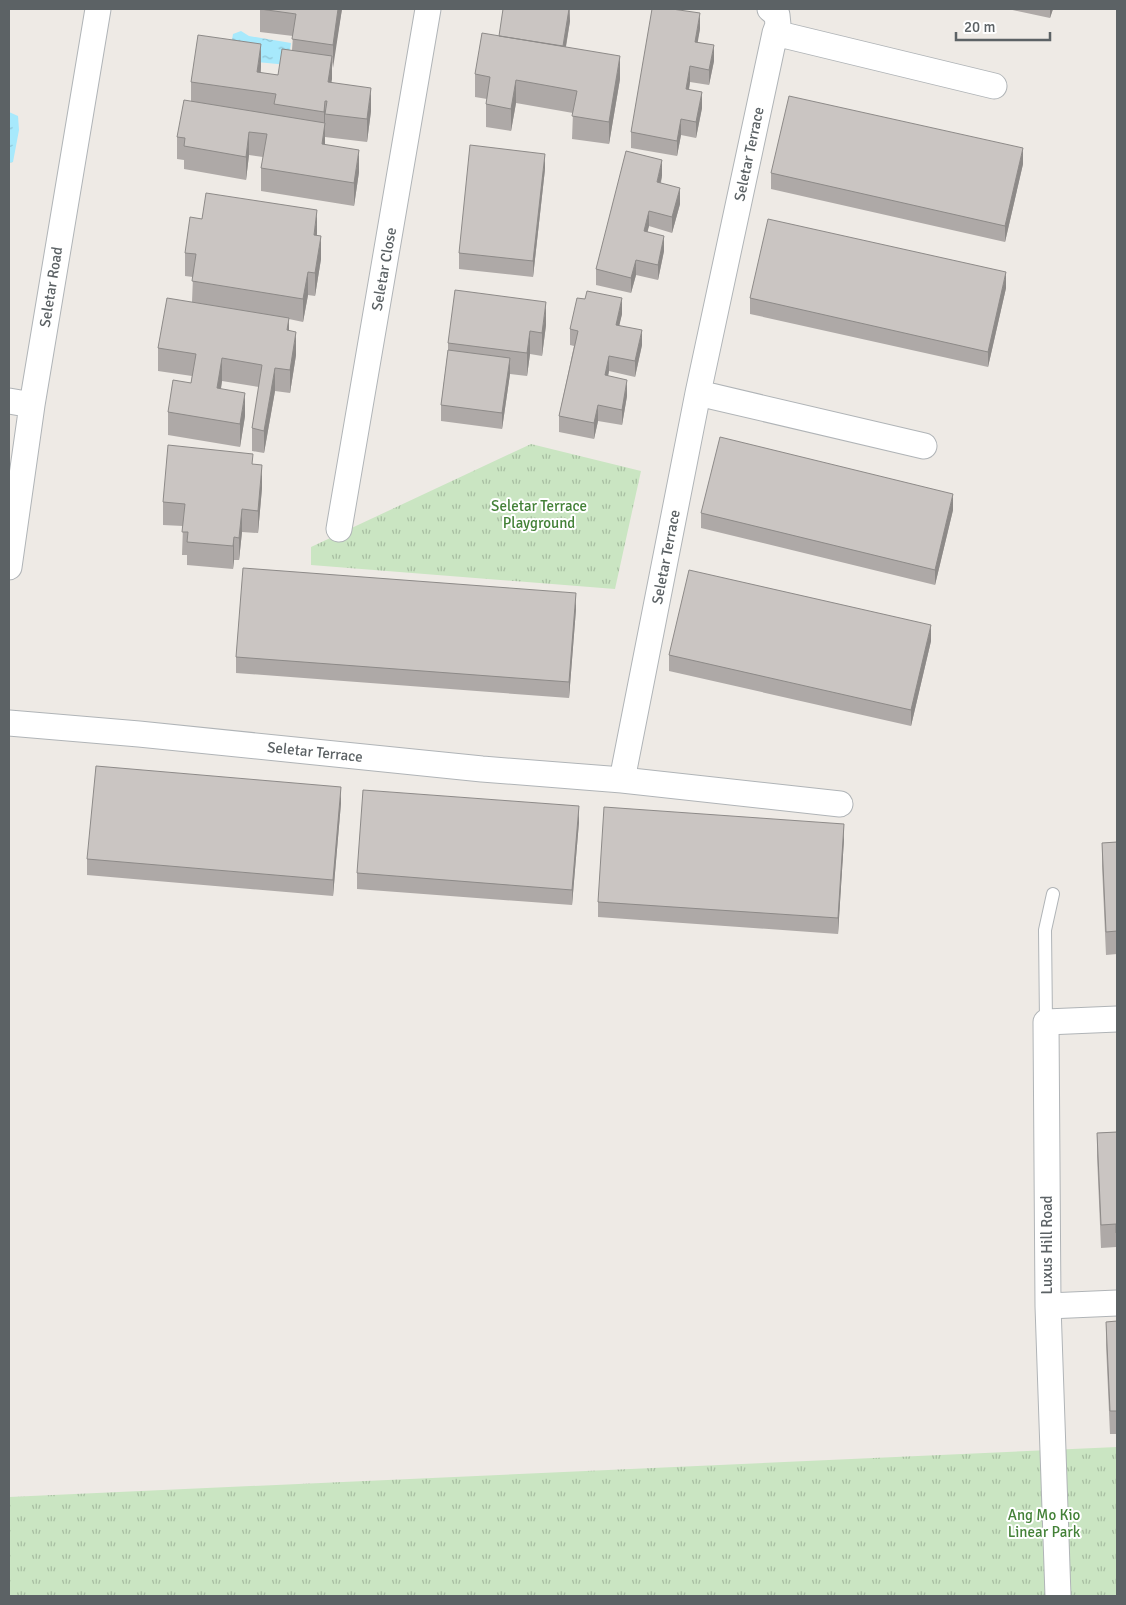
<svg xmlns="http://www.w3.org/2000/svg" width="1126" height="1605" font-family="Signika,sans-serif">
  <defs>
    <pattern id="park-tufts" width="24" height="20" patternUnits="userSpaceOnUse" patternTransform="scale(1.25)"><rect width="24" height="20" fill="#cae5c2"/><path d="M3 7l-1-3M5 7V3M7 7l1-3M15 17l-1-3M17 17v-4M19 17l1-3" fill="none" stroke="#a7bda1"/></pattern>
    <pattern id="water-ripples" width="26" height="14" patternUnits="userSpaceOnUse" patternTransform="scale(1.25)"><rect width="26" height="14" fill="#a7e9fc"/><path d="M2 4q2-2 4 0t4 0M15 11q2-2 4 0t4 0" fill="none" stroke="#8bc0d0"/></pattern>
  </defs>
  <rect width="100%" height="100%" fill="#eeeae5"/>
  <path fill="url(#park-tufts)" d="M531,444L641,471L615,589L311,565V547Z
    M1117,1447V1596H9V1497Z"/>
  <path fill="url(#water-ripples)" d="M241,31L249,36L291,43L288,65L237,60L230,52L233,34Z
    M9,112L18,116L19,130L13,162L9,163Z"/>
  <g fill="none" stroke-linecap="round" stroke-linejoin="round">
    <defs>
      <path id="lane" d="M1046,1022L1045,930L1053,894"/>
      <path id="street" d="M775,33L994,86
        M698,393L924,446
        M9,401L32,405
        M339,529L428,9
        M9,567L32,405L98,9
        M9,723L139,734L482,769L622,780L840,804
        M622,780L698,393L775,33L778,25L777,15L770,9
        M1048,1306L1117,1303
        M1058,1596L1048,1306L1046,1022L1117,1019"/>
    </defs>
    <use href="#lane" stroke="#b0b4b7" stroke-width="14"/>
    <use href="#street" stroke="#b0b4b7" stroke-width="27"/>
    <use href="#lane" stroke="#fff" stroke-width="12"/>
    <use href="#street" stroke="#fff" stroke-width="25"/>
  </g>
  <path fill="#aea9a7" d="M260,9H342L332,68L331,83L371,111L367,142L325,137V124V144L359,172L354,206L261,191V168L263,157L249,155L246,180L184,169V160L177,159V137L191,101V82L261,67V73L278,75L292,50L293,36L260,32Z
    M570,9V21L566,47L620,79L609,144L572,139L573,113L516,103L511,131L486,127V104L487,99L475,97V74L499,36Z
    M1008,9H1053L1050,18Z
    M700,29L697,42L714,61L709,85L690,82L689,90L702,108L696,138L681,135L677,156L631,148V132Z
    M1023,164L1005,242L771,189V173Z
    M545,169L533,277L459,269V253Z
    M662,176L661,183L680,204L672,233L649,226L647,231L664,251L658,280L636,275L631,293L596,285V269Z
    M317,233V236L321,259L315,296L308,295L303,322L289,319V330L296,355L290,393L275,391L264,453L252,451V428L259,387L222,381L221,389L245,416L240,447L168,435V412L191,383L192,376L158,371V348L192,302L193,277L185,276V253Z
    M1006,288L988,367L750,314V298Z
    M585,299L622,314L619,325L642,345L635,377L609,371L608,376L627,396L622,425L598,421L594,439L559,432V416L574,346L570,345V329Z
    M546,325L542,356L530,354L527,376L510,374L502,429L441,421V405L448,350V343Z
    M253,464L262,488L258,533L242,532L239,560H234L233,569L187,565V555H182L183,526L163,525V502Z
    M953,510L935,585L701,528V513Z
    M576,609L569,698L236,673V657Z
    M931,641L911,726L669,671V655Z
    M341,803L333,896L87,875V859Z
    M579,822L572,905L357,889V873Z
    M844,839L838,934L598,917V902Z
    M1117,842V954L1106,955L1102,866V843Z
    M1117,1132V1255H1116V1247L1101,1248L1097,1156V1133Z
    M1117,1321V1434H1110L1106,1345V1322Z"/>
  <path fill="#8d8a88" d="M338,9H342L333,68V45Z
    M569,9L570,21L563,63V47Z
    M1050,9H1053L1050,18Z
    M700,13V29L695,58V42Z
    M261,44V67L258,92L257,72Z
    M714,45V61L709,85V70Z
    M332,56V79L328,105V82Z
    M620,56V79L609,144V122Z
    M690,66V82L686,105V89Z
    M516,80V103L511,131V109Z
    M371,88V111L367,142V119Z
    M702,92V108L696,138V122Z
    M325,101V145L322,144L324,132V112Z
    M681,119V135L677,156V141Z
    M249,132V155L246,180V157Z
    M1023,148V164L1005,242V226Z
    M359,150V172L354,206V183Z
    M545,154V169L533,277V261Z
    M662,160V176L657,197V182Z
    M680,188V204L672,233V217Z
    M317,210V233L314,258V235Z
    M649,211V226L644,246V231Z
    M321,236V259L315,296V273Z
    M664,236V251L658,280V265Z
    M636,260V275L631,293V278Z
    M308,272V295L303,322V299Z
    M1006,272V288L988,367V352Z
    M622,298V314L616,340V325Z
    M546,302V325L542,356V333Z
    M289,318V341L287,330Z
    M642,330V345L635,377V361Z
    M530,331V354L527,376V353Z
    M296,332V355L290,393V370Z
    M609,356V371L605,391V375Z
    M222,358V381L217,411V388Z
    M510,358V374L502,429V413Z
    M275,368V391L264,453V431Z
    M627,380V396L622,425V410Z
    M245,393V416L240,447V424Z
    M598,405V421L594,439V423Z
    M262,465V488L258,533V511Z
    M953,494V510L935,585V570Z
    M242,509V532L239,560V538Z
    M234,537V560L233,569V546Z
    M576,593V609L569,698V682Z
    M931,625V641L911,726V710Z
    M341,787V803L333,896V880Z
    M579,806V822L572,905V890Z
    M844,824V839L838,934V918Z"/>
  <path fill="#cac5c2" stroke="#8d8a88" d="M260,9H338L333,45L292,39L296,14Z
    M503,9H569L563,46L499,36Z
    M652,9H672L700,13L695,42L714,45L709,70L690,66L686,89L702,92L696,122L681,119L677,141L631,132Z
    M482,33L620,56L609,122L572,116L577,91L516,80L511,109L486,104L490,77L475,74Z
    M198,35L261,44L257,72L278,75L282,49L332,56L328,82L371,88L367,119L325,114L327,101H325L324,112L274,104L276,94L191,82Z
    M789,96L1023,148L1005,226L771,173Z
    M184,100L325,123L322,144L359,150L354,183L261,168L267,134L249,132L246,157L184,146L185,138L177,137Z
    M470,145L545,154L533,261L459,253Z
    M626,151L662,160L657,182L680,188L672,217L649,211L644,231L664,236L658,265L636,260L631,278L596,269Z
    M206,193L317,210L314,235L321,236L315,273L308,272L303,299L192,281L196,254L185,253L190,217L202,219Z
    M768,219L1006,272L988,352L750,298Z
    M455,290L546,302L542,333L530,331L527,353L448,343Z
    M587,291L622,298L616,325L642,330L635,361L609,356L605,375L627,380L622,410L598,405L594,423L559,416L578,331L570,329L577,298L585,299Z
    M167,298L289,318L287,330L296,332L290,370L275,368L264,431L252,428L262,365L222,358L217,388L245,393L240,424L168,412L173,380L191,383L196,354L158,348Z
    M448,350L510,358L502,413L441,405Z
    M720,437L953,494L935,570L701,513Z
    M168,445L253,454L252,464L262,465L258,511L242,509L239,538L234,537L233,546L187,542L188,532H182L185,504L163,502Z
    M243,568L576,593L569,682L236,657Z
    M689,570L931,625L911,710L669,655Z
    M96,766L341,787L333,880L87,859Z
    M363,790L579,806L572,890L357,873Z
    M604,807L844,824L838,918L598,902Z
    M1117,842V931L1106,932L1102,843Z
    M1117,1132V1232L1116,1233V1224L1101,1225L1097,1133Z
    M1117,1321V1411H1110L1106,1322Z"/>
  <g text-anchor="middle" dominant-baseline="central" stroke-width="4" stroke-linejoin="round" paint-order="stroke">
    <g font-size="15" fill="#5c6265" stroke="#fff">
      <text transform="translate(749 154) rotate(-78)">Seletar Terrace</text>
      <text transform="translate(384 269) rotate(-80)">Seletar Close</text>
      <text transform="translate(51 287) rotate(-81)">Seletar Road</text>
      <text transform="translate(666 557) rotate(-79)">Seletar Terrace</text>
      <text transform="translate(315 752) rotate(6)">Seletar Terrace</text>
      <text transform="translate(1047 1245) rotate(-90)">Luxus Hill Road</text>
    </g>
    <g font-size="15" fill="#438137" stroke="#fff">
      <text x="539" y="506">Seletar Terrace<tspan x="539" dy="17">Playground</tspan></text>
      <text x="1044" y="1515">Ang Mo Kio<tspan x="1044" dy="17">Linear Park</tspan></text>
    </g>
  </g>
  <rect width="1126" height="1605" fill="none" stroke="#5c6265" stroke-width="20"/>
  <path d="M956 32v8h94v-8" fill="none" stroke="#5c6265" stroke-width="2.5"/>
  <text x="964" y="32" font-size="15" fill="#5c6265" stroke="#ffffff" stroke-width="4" paint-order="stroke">20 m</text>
</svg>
